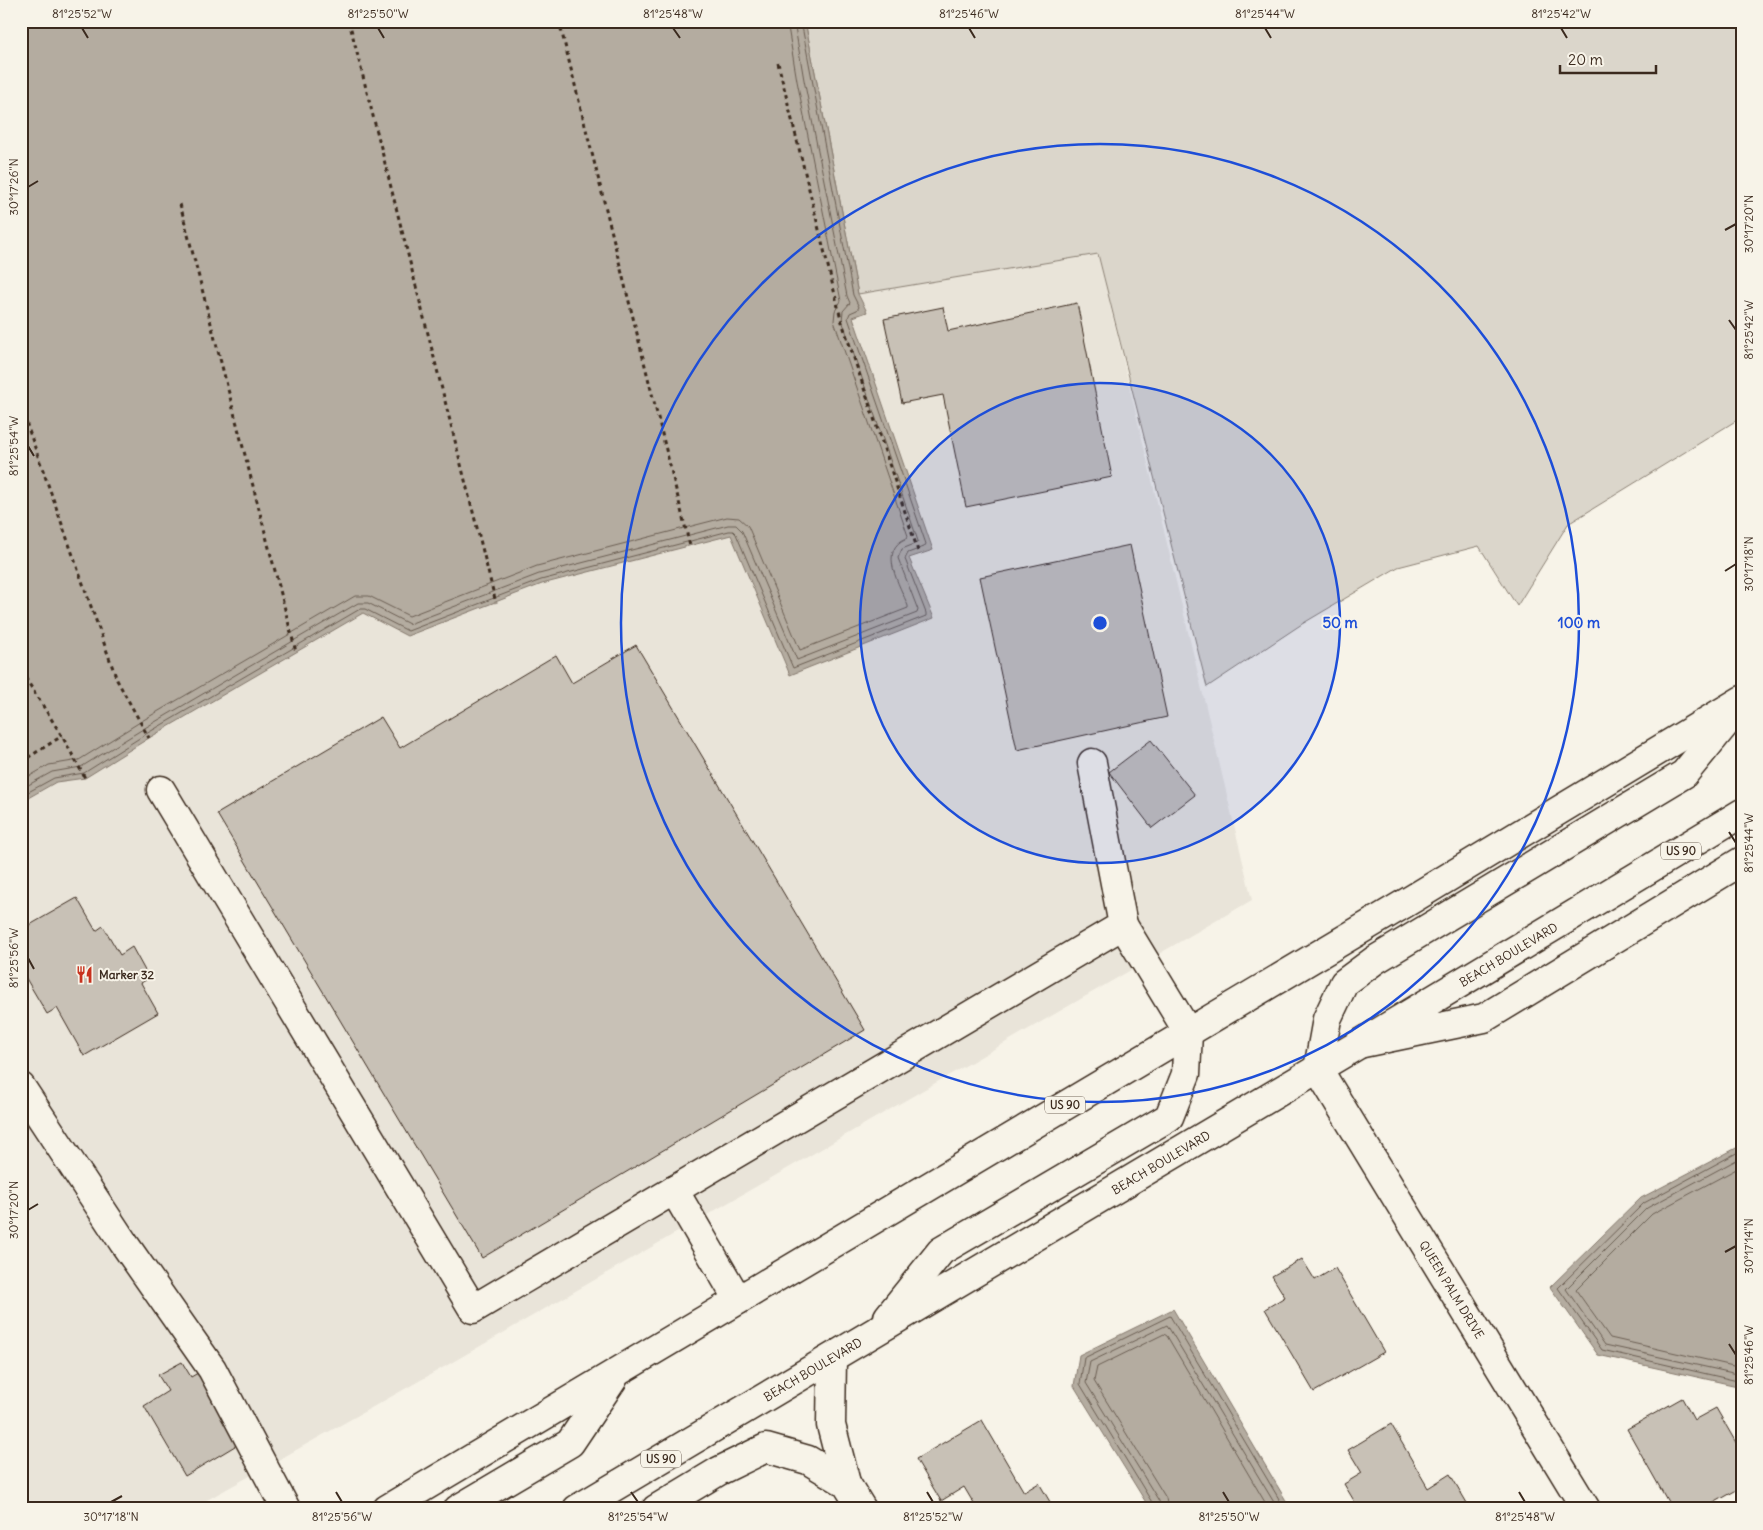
<svg xmlns="http://www.w3.org/2000/svg" width="1763" height="1530" font-family="Delius,sans-serif">
  <rect width="100%" height="100%" fill="#f7f3e8"/>
  <filter id="ink" filterUnits="userSpaceOnUse"><feTurbulence type="fractalNoise" baseFrequency=".02" numOctaves="2"/><feDisplacementMap in="SourceGraphic" scale="10" xChannelSelector="R" yChannelSelector="G"/><feConvolveMatrix kernelMatrix="1 2 1 2 8 2 1 2 1" color-interpolation-filters="sRGB"/></filter>
  <g filter="url(#ink)">
    <path fill="#e9e4d9" d="M1098,254L1252,900L444,1367L191,1509H21V802L56,782L85,778L149,738L363,613L408,636L542,584L731,535L790,675L934,618L909,558L933,549L852,316L866,312L858,294Z"/>
    <path fill="#dbd6cb" stroke="#8b8074" d="M805,21H1742V417L1568,524L1517,606L1479,546L1398,567L1302,624L1207,687L1098,254L858,294Z"/>
    <path fill="#b4aca0" stroke="#84786c" d="M21,21H805L858,294L867,312L853,317L933,550L909,558L934,618L790,675L731,535L542,584L407,636L363,613L149,738L85,778L56,782L21,802Z
      M1742,1145V1387L1598,1355L1550,1287L1641,1198Z
      M1173,1309L1291,1509H1150L1074,1386L1079,1355Z"/>
    <g fill="none" stroke-linecap="round" stroke-linejoin="round">
      <path stroke="#6b5e52" stroke-width="1" d="M21,781L49,765L79,760L140,722L355,596H369L409,616L537,566L727,517L739,518L748,526L800,650L908,608V606C900,585 877,550 907,538L908,536L834,321L835,311L841,301L797,81L787,21
        M21,789L52,772L81,767L143,729L358,603H368L409,624L539,574L728,525H736L742,531L797,660L917,613L918,610L898,558L902,549L917,543L918,541L842,320L843,311L850,303L847,296L804,80L794,21
        M21,796L54,778L84,773L146,734L360,609H365L408,631L541,580L729,531H733L736,534L793,668L926,616V613L905,559L908,553L924,547L926,544L848,318L850,313L857,310L859,307L853,295L801,21
        M1742,1150L1644,1203L1558,1288L1602,1350L1742,1382
        M1742,1157L1647,1208L1566,1289L1605,1345L1742,1375
        M1742,1166L1652,1214L1576,1290L1610,1338L1742,1368
        M1154,1509L1153,1504L1080,1384L1084,1358L1170,1316L1285,1509
        M1160,1509L1159,1501L1086,1383L1090,1362L1167,1325L1278,1509
        M1168,1509L1166,1498L1094,1381L1097,1367L1164,1334L1167,1336L1269,1509"/>
    </g>
    <path fill="#c8c1b6" stroke="#3b2a1e" d="M1077,303L1112,477L966,507L943,395L902,403L884,319L943,307L948,331Z
      M1130,545L1167,717L1017,750L980,577Z
      M636,645L865,1030L482,1258L217,814L381,717L400,748L556,655L572,683Z
      M1151,740L1195,795L1152,828L1109,772Z
      M77,898L96,931L103,926L120,955L132,947L149,978L141,983L158,1013L84,1056L57,1008L47,1014L21,970V930Z
      M1302,1259L1315,1280L1335,1268L1384,1352L1314,1392L1265,1309L1285,1297L1272,1276Z
      M182,1362L191,1377L203,1370L245,1440L185,1476L144,1406L168,1391L158,1375Z
      M1682,1398L1694,1420L1716,1408L1742,1453V1487L1703,1509H1672L1627,1429Z
      M982,1420L1024,1492L1039,1483L1053,1507L1050,1509H977L964,1487L941,1501L916,1459Z
      M1391,1424L1428,1488L1450,1474L1467,1503L1457,1509H1359L1344,1484L1362,1473L1348,1450Z"/>
    <g fill="none" stroke-linecap="round" stroke-linejoin="round">
      <defs>
        <g id="minor">
          <path d="M161,790L473,1309L1123,925L1092,763"/>
          <path d="M1123,925L1188,1032"/>
          <path d="M1363,1043L1484,1018L1742,861"/>
          <path id="s1" d="M1318,1069L1586,1509"/>
          <path d="M21,1087L123,1242L212,1369L286,1509"/>
          <path d="M674,1190L738,1300"/>
          <path d="M832,1358L831,1425L846,1483L862,1509"/>
          <path d="M656,1509L719,1471L766,1448L808,1460L846,1483"/>
        </g>
        <g id="highway">
          <path d="M1318,1069L1327,1019L1344,983L1375,960L1684,774L1734,713"/>
          <path d="M888,1317L941,1251L1169,1117L1186,1074L1188,1032"/>
          <path d="M387,1509L1414,898L1742,700"/>
          <path d="M458,1509L570,1443L613,1379"/>
          <path id="s2" d="M577,1509L1361,1043L1742,813"/>
        </g>
      </defs>
      <use href="#minor" stroke="#3b2a1e" stroke-width="31"/>
      <use href="#highway" stroke="#3b2a1e" stroke-width="31"/>
      <path stroke="#3b2a1e" stroke-width="3" stroke-dasharray="4 4" stroke-linecap="butt" d="M349,21L496,603
        M559,21L690,546
        M778,63L841,319L919,554
        M180,204L296,652
        M21,408L117,680L149,738
        M21,671L62,736L85,778
        M21,762L62,736"/>
      <use href="#minor" stroke="#f7f3e8" stroke-width="28"/>
      <use href="#highway" stroke="#f7f3e8" stroke-width="28"/>
    </g>
  </g>
  <path fill="none" stroke="#3b2a1e" stroke-width="2" d="M82,28L88,38M378,28L384,38M673,28L680,38M969,28L975,38M1265,28L1271,38M1561,28L1567,38M28,187L38,181M1725,230L1736,224M1729,320L1736,330M28,446L34,456M1725,571L1736,564M1729,832L1736,843M28,958L34,969M28,1210L38,1204M1725,1252L1736,1246M1729,1344L1736,1355M336,1492L342,1502M631,1492L638,1502M927,1492L933,1502M1223,1492L1229,1502M1519,1492L1525,1502M111,1502L122,1496"/>
  <circle cx="1100" cy="623" r="240" fill="#1d4ed8" fill-opacity=".12"/>
  <g fill="none" stroke="#1d4ed8" stroke-width="2.5">
    <circle cx="1100" cy="623" r="240"/>
    <circle cx="1100" cy="623" r="479"/>
  </g>
  <defs>
    <symbol id="restaurant-bare" viewBox="-9 -9 18 18"><path d="M-5-6h1v4h1v-4h1v4h1v-4h1v5L-1.5 .5V6h-2V.5L-5-1ZM5-6V6H3V1.5H1.5Q1.5-4 5-6Z" fill="#c8321e" stroke="#f7f3e8" stroke-width="2.5" paint-order="stroke"/></symbol>
  </defs>
  <g fill-rule="evenodd">
    <use href="#restaurant-bare" x="72" y="962" width="25" height="25"/>
  </g>
  <g text-anchor="middle" dominant-baseline="central" stroke-width="4" stroke-linejoin="round" paint-order="stroke">
    <g fill="#f7f3e8" stroke="#73665b" stroke-width="1">
      <rect x="1661" y="842.5" width="40" height="17" rx="4"/>
      <rect x="1045" y="1096.5" width="40" height="17" rx="4"/>
      <rect x="641" y="1450.5" width="40" height="17" rx="4"/>
    </g>
    <g font-size="11" font-weight="bold" fill="#3b2a1e">
      <text x="1681" y="851">US 90</text>
      <text x="1065" y="1105">US 90</text>
      <text x="661" y="1459">US 90</text>
    </g>
    <g font-size="12" fill="#3b2a1e" stroke="#f7f3e8">
      <text stroke="none"><textPath href="#s2" startOffset="1084">BEACH BOULEVARD</textPath></text>
      <text stroke="none"><textPath href="#s2" startOffset="679">BEACH BOULEVARD</textPath></text>
      <text stroke="none"><textPath href="#s1" startOffset="258">QUEEN PALM DRIVE</textPath></text>
      <text stroke="none"><textPath href="#s2" startOffset="274">BEACH BOULEVARD</textPath></text>
    </g>
    <g font-size="12" font-weight="bold" fill="#3b2a1e" stroke="#f7f3e8" text-anchor="start">
      <text x="99" y="974">Marker 32</text>
    </g>
  </g>
  <circle cx="1100" cy="623" r="8" fill="#1d4ed8" stroke="#f7f3e8" stroke-width="2.5"/>
  <g font-size="15" text-anchor="middle" font-weight="bold" fill="#1d4ed8" stroke="#f7f3e8" stroke-width="4" stroke-linejoin="round" paint-order="stroke">
    <text x="1340" y="628">50 m</text>
    <text x="1579" y="628">100 m</text>
  </g>
  <rect width="1763" height="1530" fill="none" stroke="#f7f3e8" stroke-width="55"/>
  <path d="M1560 65v8h96v-8" fill="none" stroke="#3b2a1e" stroke-width="2.5"/>
  <text x="1568" y="65" font-size="15" fill="#3b2a1e" stroke="#f7f3e8" stroke-width="4" paint-order="stroke">20 m</text>
  <rect x="28" y="28" width="1708" height="1474" fill="none" stroke="#3b2a1e" stroke-width="2"/>
  <g font-size="12" text-anchor="middle" fill="#3b2a1e">
    <text x="82" y="18">81°25'52"W</text>
    <text x="378" y="18">81°25'50"W</text>
    <text x="673" y="18">81°25'48"W</text>
    <text x="969" y="18">81°25'46"W</text>
    <text x="1265" y="18">81°25'44"W</text>
    <text x="1561" y="18">81°25'42"W</text>
    <text transform="translate(14 187) rotate(-90)" y="4">30°17'26"N</text>
    <text transform="translate(1749 224) rotate(-90)" y="4">30°17'20"N</text>
    <text transform="translate(1749 330) rotate(-90)" y="4">81°25'42"W</text>
    <text transform="translate(14 446) rotate(-90)" y="4">81°25'54"W</text>
    <text transform="translate(1749 564) rotate(-90)" y="4">30°17'18"N</text>
    <text transform="translate(1749 843) rotate(-90)" y="4">81°25'44"W</text>
    <text transform="translate(14 958) rotate(-90)" y="4">81°25'56"W</text>
    <text transform="translate(14 1210) rotate(-90)" y="4">30°17'20"N</text>
    <text transform="translate(1749 1246) rotate(-90)" y="4">30°17'14"N</text>
    <text transform="translate(1749 1355) rotate(-90)" y="4">81°25'46"W</text>
    <text x="111" y="1521">30°17'18"N</text>
    <text x="342" y="1521">81°25'56"W</text>
    <text x="638" y="1521">81°25'54"W</text>
    <text x="933" y="1521">81°25'52"W</text>
    <text x="1229" y="1521">81°25'50"W</text>
    <text x="1525" y="1521">81°25'48"W</text>
  </g>
</svg>
